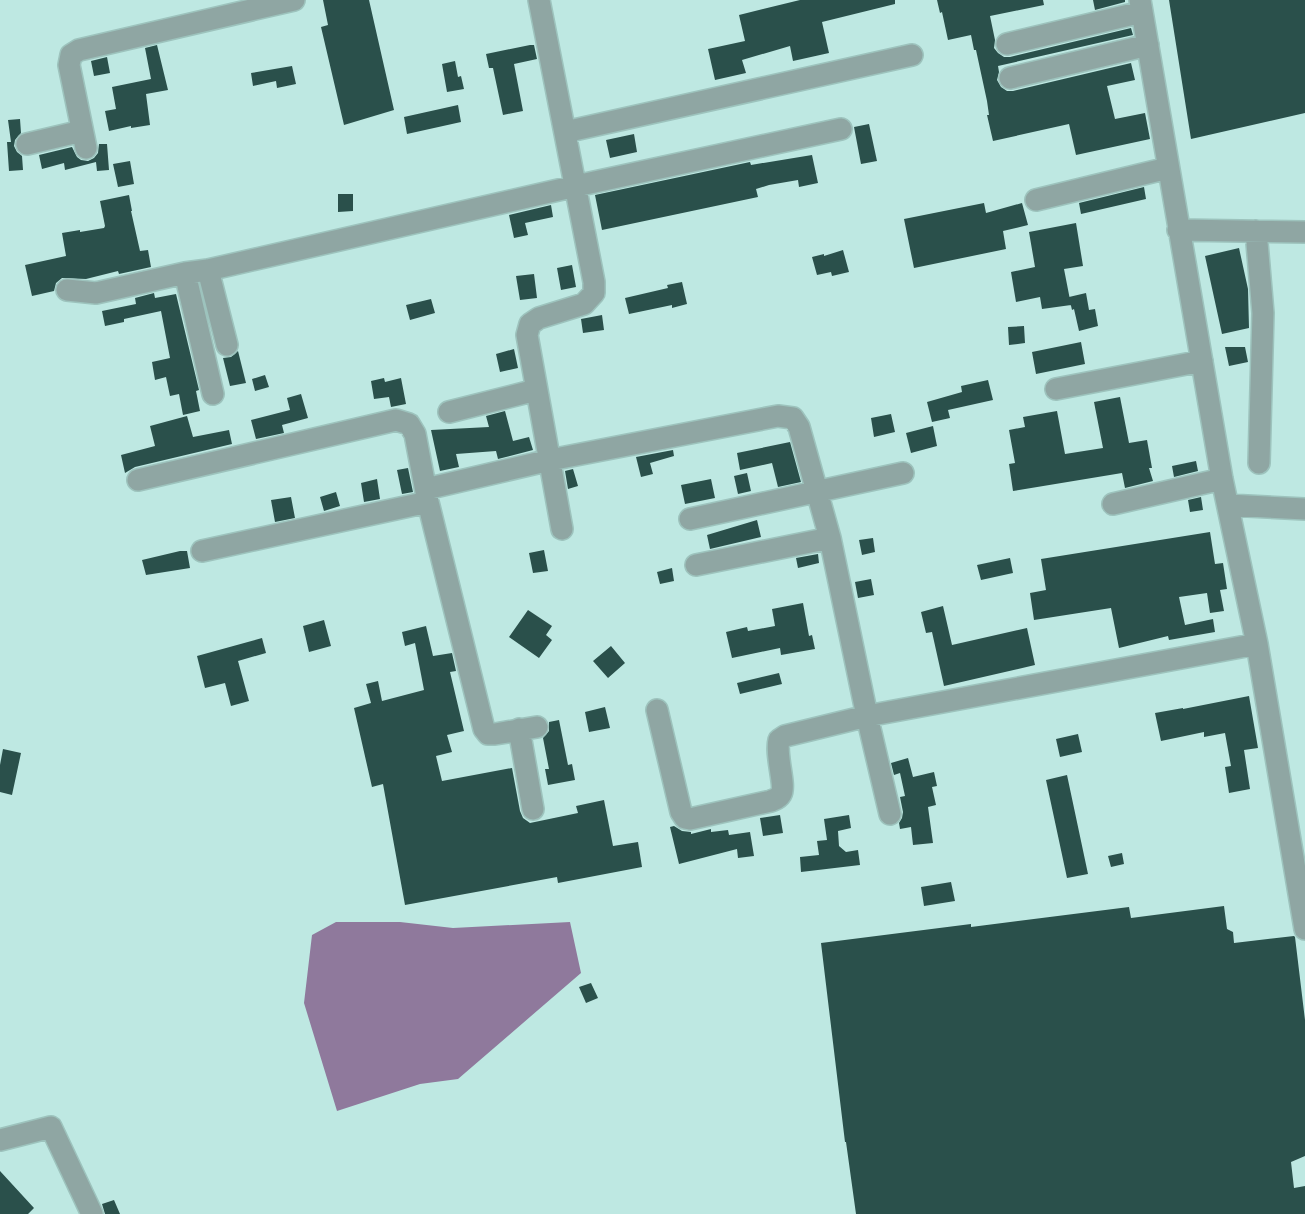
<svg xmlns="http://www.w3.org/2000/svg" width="1305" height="1214" font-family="Spectral,serif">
  <rect width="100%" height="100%" fill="#bee8e2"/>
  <path fill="#8f799c" d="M336,922H400L453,928L570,922L581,973L458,1079L420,1084L337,1111L304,1003L312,935Z"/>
  <path fill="#2a504b" d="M323,0H369L394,110L344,125L321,27L328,25Z
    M800,0H895V4L822,22L829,53L793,61L790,46L742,60L746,73L715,80L708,49L745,41L739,15Z
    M937,0H1043L1044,5L990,16L995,40L994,48L998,53L1004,57H1010L1131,28L1133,35L998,66L999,72L997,80L1001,87L1007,91H1013L1131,63L1135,80L1107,86L1115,119L1145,113L1150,139L1076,155L1069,124L993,141L987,115H989L987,101L976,50H974L971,35L948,40L942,12L940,13Z
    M1093,0H1125V2L1095,10Z
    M1169,0H1305V113L1191,139Z
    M157,45L168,90L146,94L150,125L131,128V126L109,131L105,111L116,109L112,87L151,79L145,48Z
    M530,45H534L537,59L514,64L523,111L503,115L493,68H489L486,54Z
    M107,57L110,73L94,76L91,61Z
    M455,61L458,77L461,76L464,89L447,92L442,64Z
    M292,66L296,84L277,88L276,81L253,86L251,73Z
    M458,105L461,122L407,134L404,117Z
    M20,119L21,133L15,140L14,146L17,152L22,156L23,170L9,171L7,142H11L8,120Z
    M869,124L877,161L861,164L854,127Z
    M634,134L637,152L610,158L606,140Z
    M99,144H107L109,170L97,171L96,162L65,170L64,163L42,169L39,155L72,147L77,157L81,160L88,161L94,158L98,153Z
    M812,155L818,183L799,187L798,180L769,185L756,189L758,197L602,230L595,195L750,162L751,165Z
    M130,161L134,184L118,187L113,164Z
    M1144,187L1146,199L1081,214L1079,203Z
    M338,194H353V211L338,212Z
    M129,195L132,211H131L140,251L148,250L151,267L119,274L118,271L86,279L62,278L56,283L54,291L32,296L25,265L66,256L62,233L80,230V232L104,228L105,226L100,201Z
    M984,203L986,213L1022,203L1028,225L1003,231L1006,249L914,268L904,219Z
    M551,205L553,217L525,223L528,235L514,238L509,215Z
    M1076,223L1083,266L1064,269L1071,305L1042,309L1040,297L1016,302L1011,272L1035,267L1029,232Z
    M1239,248L1248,289L1249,328L1222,334L1205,256Z
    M843,250L849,272L832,276L831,272L817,275L812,257L824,254V256Z
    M572,265L576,287L561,290L557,268Z
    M534,274L537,298L520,300L516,276Z
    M682,282L687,304L672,308V305L629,314L625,298L668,288L667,285Z
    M154,293L155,298L176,294L199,390L196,391L200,411L183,415L179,394L170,396L166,377L155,380L152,362L170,358L161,311L124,319V322L105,326L102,311L136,304L135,298Z
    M1086,293L1089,310L1095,309L1098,326L1079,331L1074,309L1072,310L1069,297Z
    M431,299L435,313L410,320L406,305Z
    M602,315L604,330L583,333L581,319Z
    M1024,326L1025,343L1009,345L1008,327Z
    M1081,342L1085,364L1036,374L1032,352Z
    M1225,347H1245L1248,362L1229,366Z
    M514,349L518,368L500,372L496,354Z
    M238,351L246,383L230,386L223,358L231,357Z
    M265,375L269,387L255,391L252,379Z
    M384,378L385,382L401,378L406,404L391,407L389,397L374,399L371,381Z
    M988,380L993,400L948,410L950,418L932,422L927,402L962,392L961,386Z
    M301,394L308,418L282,425L284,433L256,439L251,420L290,410L287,398Z
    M1120,397L1129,443L1147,440L1152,468H1149L1153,481L1125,488L1122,473L1013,491L1009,464L1015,463L1009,430L1025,427L1023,417L1057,411L1065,454L1103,448L1094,402Z
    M505,411L513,441L529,437L533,450L498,459L496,451L456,454L459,467L440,471L431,430L489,427L486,416Z
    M891,414L895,432L874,437L871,418Z
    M187,416L193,437L229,430L232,444L135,467L125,473L121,455L155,446L150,426Z
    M933,426L937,446L911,453L906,433Z
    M790,442L801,482L778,487L772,463L740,470L737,453Z
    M673,450L674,456L650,463L653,474L641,477L636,457Z
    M1196,461L1198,471L1174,477L1172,466Z
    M408,468L413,492L402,494L397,470Z
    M573,469L578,486L568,489L565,471Z
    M747,473L751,491L738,494L734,476Z
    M377,479L380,499L364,502L361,483Z
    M711,479L715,498L685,504L681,485Z
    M336,492L340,506L324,511L320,497Z
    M291,497L295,518L275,522L271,500Z
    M1201,497L1203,510L1190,512L1188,500Z
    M757,520L761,537L710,549L707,535Z
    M1210,532L1215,564L1223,563L1227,589L1220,590L1224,611L1210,613L1207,593L1179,597L1185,625L1213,619L1215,632L1169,640L1168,636L1119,648L1111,608L1034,620L1030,593L1046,590L1041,559Z
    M873,538L875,552L862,555L859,540Z
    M544,550L548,571L533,573L529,553Z
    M180,551H187L190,568L146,575L142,560Z
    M818,554L819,563L798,568L796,558Z
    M1010,558L1013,573L981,580L977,565Z
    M672,568L674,581L660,584L657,572Z
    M871,579L874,595L858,598L855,582Z
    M803,603L809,636L812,635L815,649L781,655L780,648L732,658L726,632L747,627L748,631L775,626L772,609Z
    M943,606L952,645L1027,628L1035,665L944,686L932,632L926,633L921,612Z
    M528,610L552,626L546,635L552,640L539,658L509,637Z
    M324,620L331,646L309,652L303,626Z
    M426,626L433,656L452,653L456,671L450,672L464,731L447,735L452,752L436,756L442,781L512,768L520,811L523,818L530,823L578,813L576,806L604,800L613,846L638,842L642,867L558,883L557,877L405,905L383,784L372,787L354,708L371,703L366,684L378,681L382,701L424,690L415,643L405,646L402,632Z
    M262,638L266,653L238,661L249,701L231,706L225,683L205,688L197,656Z
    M611,646L625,663L608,678L593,661Z
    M779,673L782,684L740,694L737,683Z
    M1249,696L1258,748L1244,750L1250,789L1229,793L1225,767L1231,766L1225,733L1204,737V732L1161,741L1155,713L1183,708V709Z
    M605,707L610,728L589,732L585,712Z
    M559,720L568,765L572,764L575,780L548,785L545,769H549L543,738L549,731V722Z
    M1078,734L1082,752L1060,757L1056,739Z
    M3,749L21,753L12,795L0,792V765Z
    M908,758L913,777L934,772L937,786L932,787L936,805L928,807L933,843L913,845L911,827L900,829L899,823L902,818L903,812L900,797L905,796L900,773L894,775L891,763Z
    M1067,775L1088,874L1067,878L1046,780Z
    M780,815L783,833L763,836L760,818Z
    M849,815L851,828L838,831L839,846L846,852L858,850L860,865L801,872L800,857L819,855L817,841L827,840L824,819Z
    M674,826L682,831L691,832V834L711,829V832L728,830L729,835L750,832L754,856L738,858L737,849L679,864L670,827Z
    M1122,853L1124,864L1111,867L1108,856Z
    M951,882L955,901L924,906L921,887Z
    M1224,906L1227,929L1233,932L1234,943L1294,936L1295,937L1305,1020V1156L1291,1162L1294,1188L1305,1186V1214H856L846,1142H845L821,943L971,924V927L1129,907L1131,918Z
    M591,983L598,998L586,1003L579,987Z
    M0,1171L34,1208L28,1214H0Z
    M114,1200L120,1214H105L102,1204Z"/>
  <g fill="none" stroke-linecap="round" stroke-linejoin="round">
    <defs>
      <path id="minor" d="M539,0L594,282V293L584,304L539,318L530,324L527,335L562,529
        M1140,0L1222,479L1257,644L1305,929
        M1007,44L1142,12
        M1010,78L1148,45
        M565,132L912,55
        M27,144L82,131
        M86,148L69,65L71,55L79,50L294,0
        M1036,200L1168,168
        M1178,230L1305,232
        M1256,231L1263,313L1259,463
        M208,270L227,345
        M185,273L213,394
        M67,290L96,293L185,273L208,270L576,186L841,129
        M1056,389L1202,361
        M449,412L536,390
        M138,480L396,420L409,424L415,434L428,502L484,729L488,734H495L537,727
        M426,489L550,460L778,416L793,418L799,427L830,538L867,716L890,814
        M1113,504L1222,479
        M1228,505L1305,509
        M690,519L903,473
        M202,551L428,502
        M696,565L830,538
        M657,710L681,812L685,818L690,819L771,801C775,799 778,799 781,794C786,785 775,755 779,740L785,736L867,716L1257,644
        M519,729L533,809
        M0,1140L51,1127L92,1214"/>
    </defs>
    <use href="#minor" stroke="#9dc3bd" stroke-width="24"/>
    <use href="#minor" stroke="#8fa6a3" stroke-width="21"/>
  </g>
</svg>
